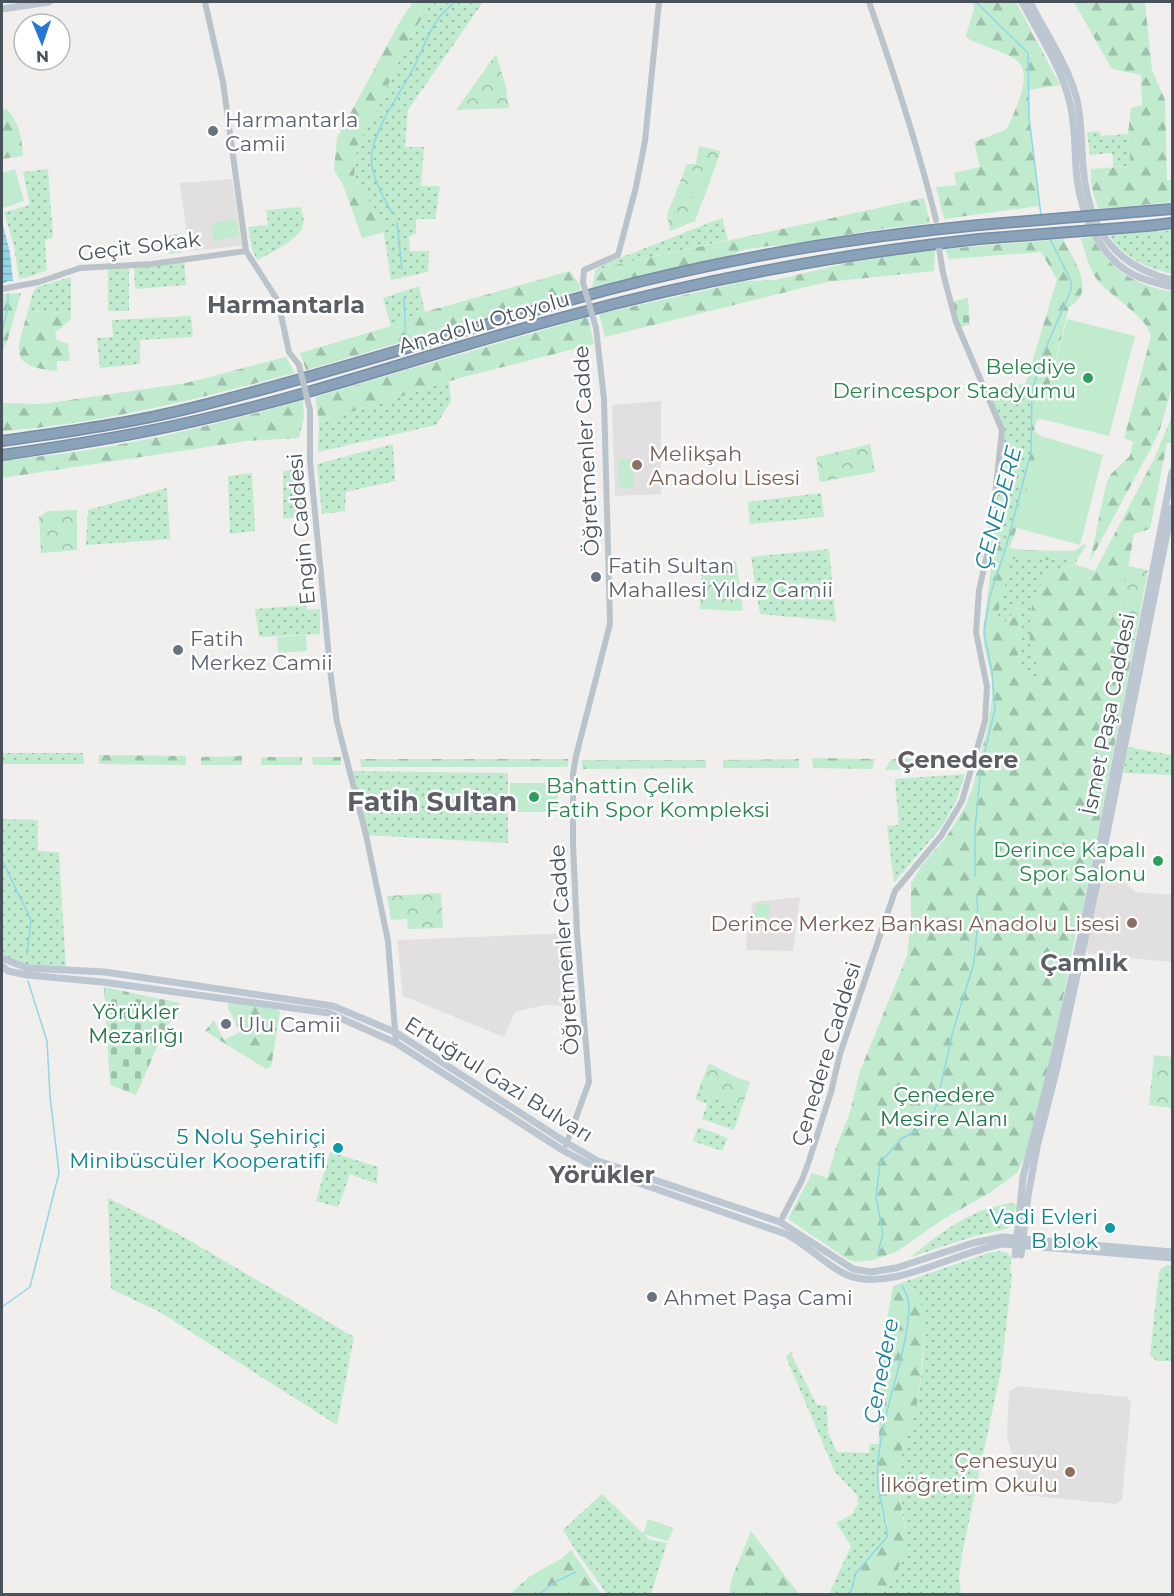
<svg xmlns="http://www.w3.org/2000/svg" width="1174" height="1596" font-family="Montserrat,sans-serif">
  <defs>
    <pattern id="grass-dots" width="8" height="8" patternUnits="userSpaceOnUse" patternTransform="scale(1.5)"><rect width="8" height="8" fill="#c0ebcf"/><path d="M2 2h.1M6 6h.1" fill="none" stroke="#9ec1ab" stroke-width="1.8" stroke-linecap="round"/></pattern>
    <pattern id="forest-firs" width="22" height="20" patternUnits="userSpaceOnUse" patternTransform="scale(1.5)"><rect width="22" height="20" fill="#c0ebcf"/><path d="M5 1l3.5 6h-7zM16 11l3.5 6h-7z" fill="#9ec1ab"/></pattern>
    <pattern id="cemetery-stones" width="16" height="16" patternUnits="userSpaceOnUse" patternTransform="scale(1.5)"><rect width="16" height="16" fill="#c0ebcf"/><path d="M2 7V4a2 2 0 0 1 4 0v3zM10 15v-3a2 2 0 0 1 4 0v3z" fill="#9ec1ab"/></pattern>
    <pattern id="park-crowns" width="20" height="18" patternUnits="userSpaceOnUse" patternTransform="scale(1.5)"><rect width="20" height="18" fill="#c0ebcf"/><path d="M2 6a3 3 0 1 1 6 0M12 15a3 3 0 1 1 6 0" fill="none" stroke="#9ec1ab"/></pattern>
    <pattern id="water-rules" width="6" height="5" patternUnits="userSpaceOnUse" patternTransform="scale(1.5)"><rect width="6" height="5" fill="#90d6e5"/><path d="M0 2.5h6" fill="none" stroke="#78b0bd"/></pattern>
  </defs>
  <rect width="100%" height="100%" fill="#f1eeee"/>
  <path fill="#e2dfe0" d="M232,179L242,246L189,251L180,183Z
    M661,401V494L615,496L612,405Z
    M1100,880L1126,882L1135,892L1172,895V962L1088,954L1086,950Z
    M800,897L793,951L746,950L747,931L753,902Z
    M570,933L578,1007L545,1005L515,1012L504,1037L403,996L397,940Z
    M1018,1386L1127,1397L1131,1402L1122,1500L1116,1504L1022,1495L1007,1436L1009,1391Z"/>
  <path fill="url(#grass-dots)" d="M434,2H483L408,110L405,147H424L421,186H440L435,219H416V233L409,237L410,251H429L428,272L391,280L382,222L354,177L357,146L379,105L408,41L429,6Z
    M1100,131L1101,136L1128,134L1131,166L1114,167L1112,153L1090,155L1087,132Z
    M48,169L53,238L45,240L47,270L32,276L19,279L14,246L4,212L30,205L23,172Z
    M301,207C302,212 305,220 303,226C300,239 269,254 257,260L252,249L248,227L268,225L266,210Z
    M722,218L728,240L606,267L595,273V270L607,263Z
    M1172,230V274C1147,268 1124,258 1109,235Z
    M184,260L186,285L135,289L134,267Z
    M108,268H129V311H108Z
    M71,277V313L28,311L33,292L37,287Z
    M419,286L425,312L391,326L383,298Z
    M191,316L193,337L140,340V364L100,368L97,338L113,337L112,320Z
    M449,381L451,401L436,425L318,452L319,422Z
    M1026,383L1032,390L1031,452L1006,547L990,542L1002,430L986,393Z
    M393,444L395,481L346,492L345,511L322,514L317,464Z
    M303,469L308,516L283,519V471Z
    M252,473L255,531L230,534L228,476Z
    M167,488L170,539L86,545L88,510Z
    M821,493L824,517L750,524L748,502Z
    M829,549L836,621L760,614L751,557Z
    M1078,558L1075,565L1064,566L1035,595L1031,636L1042,678L1039,683H1032C1012,666 1018,634 1020,610L1018,606L1009,618L1008,623L997,616L1011,559L1050,560Z
    M306,605L307,610L320,609V634L259,637L255,609Z
    M1128,747L1172,755V775L1123,773Z
    M2,753H83L84,764H2Z
    M349,771L508,773V843L366,835Z
    M965,774L957,799L943,825L894,883L887,826L899,825L895,779Z
    M2,819L38,820V851L59,852L66,970L27,968L2,958Z
    M698,1091L742,1107L734,1130L702,1119L707,1104L695,1099Z
    M698,1127L728,1138L722,1151L693,1141Z
    M330,1152L378,1167L377,1184L350,1174L338,1207L316,1201Z
    M108,1198L175,1232L354,1337L337,1425L158,1311L111,1289Z
    M1013,1203L1016,1205L1012,1225L1006,1229L975,1236L911,1257C941,1232 974,1207 1013,1203Z
    M998,1251L1005,1252L1012,1257L1010,1269L1012,1277L1001,1370L962,1554L959,1577L961,1594H882C893,1576 906,1553 905,1531C904,1509 896,1489 898,1467C901,1446 910,1429 915,1409C923,1379 929,1324 916,1295C913,1290 907,1286 904,1282L988,1253Z
    M1166,1265H1172V1361H1157L1150,1355L1159,1272Z
    M793,1350L792,1356L817,1405L827,1406L828,1432L837,1452L869,1453L870,1444H880C878,1461 876,1479 879,1496C882,1510 887,1522 887,1537L856,1573L850,1594H829L851,1546L836,1523L852,1514L858,1504L857,1495L835,1472L786,1357Z
    M602,1494L650,1540L667,1543L651,1594H607L576,1551L563,1530Z"/>
  <path fill="url(#forest-firs)" d="M413,2H434L429,6L408,41L379,105L357,146L354,177L382,222L384,232L362,238L343,185L334,170L337,138L398,25Z
    M973,2H1016L1060,85L1029,90C1028,129 1037,167 1039,206L944,219L936,187L956,185L954,173L980,167L974,142L1005,130L1008,127C1015,109 1037,70 1013,58C999,50 983,46 969,39L966,35L974,9Z
    M1074,2H1145L1152,70L1165,100L1167,180H1172V202L1098,209L1091,184V169L1131,166L1128,134L1131,108L1142,105L1141,75L1112,69Z
    M6,108C19,122 22,138 23,156L2,159V111Z
    M924,198L930,223L873,230L786,246H769L743,250L719,260L592,288L595,273L606,267Z
    M1092,237C1111,272 1135,284 1172,292V387L1160,429L1151,448L1090,561L1106,484L1111,474L1130,456L1133,442L1124,438L1151,336C1148,318 1112,297 1099,282C1089,270 1085,253 1081,238Z
    M1063,239C1073,259 1098,291 1069,307L1041,419L1037,420L1034,431L1041,436L1017,528L1009,548L1025,550L1074,551L1085,544L1086,546L1078,558L1050,560L1011,559L997,616L1008,623L1015,606H1018L1020,610C1018,633 1012,666 1032,683H1038L1042,678C1039,668 1033,658 1031,647C1026,617 1034,567 1072,565C1080,565 1088,569 1095,571L1154,459L1172,416V443H1167L1150,529L1134,534L1115,642L1134,645L1082,914L1079,917L1050,1064L1025,1155L1017,1173L991,1192L945,1218L896,1252L873,1260L856,1262L847,1259L788,1219L812,1173L827,1178L836,1148L850,1112L860,1071L907,956L911,921V883L922,865L947,836L965,807L972,790L988,725L992,699V680L984,645L983,630L992,562L990,542L1006,547L1031,452L1032,390L1026,383L1057,279L1041,252L949,259L945,249Z
    M935,250L934,271L827,282L605,337L599,314L747,281L775,280L868,258Z
    M570,271L579,284L580,290L306,370L300,353L391,326L414,315Z
    M21,293L7,342L2,351V294Z
    M28,311L71,313V319L55,333L57,340L68,344L70,361H57V371C7,367 17,350 28,311Z
    M588,317L594,344L460,378L319,422L315,397Z
    M286,357L295,373C199,398 101,424 2,431V403L42,404L186,383Z
    M303,400L304,417L299,438L247,441L2,478V461C32,457 62,454 93,449C164,438 233,420 303,400Z
    M99,755L186,756V765L99,764Z
    M242,756V765H201V757Z
    M964,756V766L885,770L891,759Z
    M261,757H302V765H261Z
    M312,757H341V765H313Z
    M812,758L875,759L872,769L813,768Z
    M360,759H568V767H361Z
    M799,759V768H723V760Z
    M582,760H706V768L582,769Z
    M229,1001L277,1009L280,1012L271,1067L266,1069L205,1031L214,1020L224,1040L240,1032L228,1008Z
    M904,1282C911,1289 919,1297 922,1307C927,1322 920,1395 915,1412C909,1431 900,1448 898,1468C895,1496 909,1523 904,1550C901,1567 891,1581 882,1594H850L856,1573L887,1537V1521L879,1496L878,1464L882,1347L893,1286Z
    M751,1531L799,1594H729L732,1578Z
    M571,1550L601,1594H510L530,1576L561,1559Z"/>
  <path fill="url(#cemetery-stones)" d="M968,298L970,324L959,328L951,302Z
    M104,987L180,1003L158,1045L136,1095L110,1085Z"/>
  <path fill="url(#park-crowns)" d="M496,54L506,87L509,108L456,110Z
    M699,146L721,151L695,221L670,231L667,215L687,164H696Z
    M179,234L182,252L169,254L166,236Z
    M870,444L875,472L820,482L816,457Z
    M77,510V550L41,553L39,517L47,511Z
    M736,561L743,610L737,611L700,609L702,562Z
    M1128,566L1148,570L1134,645L1115,643Z
    M441,893L443,928L408,929L407,919L391,920L387,896Z
    M1154,1055L1172,1057V1108L1149,1105Z
    M709,1063L733,1076L750,1082L742,1107L698,1091Z"/>
  <path fill="#c0ebcf" d="M15,169L24,201L4,208L2,199V173Z
    M698,178L710,181L703,200L692,197Z
    M236,219L239,236L214,241L211,224Z
    M1067,319L1135,336L1109,436L1041,419Z
    M1041,436L1103,455L1080,545L1017,528Z
    M633,459L634,487L620,488L619,460Z
    M306,635L307,651L278,653L277,637Z
    M510,783H558V812H510Z
    M757,904H770L767,929L753,928Z
    M648,1519L674,1528L668,1541L643,1534Z"/>
  <path fill="url(#water-rules)" d="M2,221L10,253L13,281H8L2,284Z"/>
  <g fill="none" stroke-linecap="round" stroke-linejoin="round">
    <path stroke="#90d6e5" stroke-width="1.5" d="M976,2L1028,53L1029,117L1041,215
      M392,213C382,194 369,174 372,152C377,124 400,94 413,69C422,52 427,34 438,19C443,12 449,8 454,2
      M397,223L402,269
      M404,298L406,341
      M2,332L8,307V294
      M2,860L31,920L27,954
      M975,876V829L981,767L995,709L992,672L984,633L990,596L1006,547L1031,452L1032,390L1044,352L1071,290V281L1050,239
      M878,1252L883,1234L876,1197L880,1163L901,1139L926,1125L936,1107L953,1031L974,963L978,919L977,897
      M2,1307L30,1287L59,1173L50,1096L47,1041L28,981
      M539,1594L557,1581L576,1572
      M850,1594L856,1573L887,1537C887,1523 883,1511 880,1497C876,1481 877,1463 880,1447C886,1400 907,1355 909,1307C909,1299 906,1292 902,1286"/>
    <defs>
      <path id="motorway" d="M1147,211L1172,209
        M1147,226L1172,223
        M2,441C66,432 132,423 195,407C334,373 469,327 607,290C729,258 854,237 979,225
        M2,455C66,446 131,436 195,421C320,393 440,350 564,317C700,280 839,254 979,239"/>
    </defs>
    <use href="#motorway" stroke="#758da5" stroke-width="12"/>
    <path stroke="#bbc3ca" stroke-width="6" d="M205,2L223,82L246,251L278,301L289,352L299,365
      M869,2C894,73 918,146 936,220
      M583,283L584,270L618,255L636,187L645,141L659,2
      M2,289L39,282L80,268L152,264L246,251
      M310,410V461L331,678L337,722L366,835L388,941L396,1043
      M566,1145L589,1082L577,933L573,844V774L576,756L610,624L604,399L596,328
      M780,1222L802,1180L809,1161L831,1092L840,1054L895,891L941,836L962,801L985,721L987,687L976,632L979,590L990,542L1002,430L956,322L943,273L939,248"/>
    <path stroke="#bdc7d1" stroke-width="7" d="M1022,2C1037,30 1060,66 1068,96C1076,123 1074,152 1077,179C1082,218 1102,263 1141,278C1151,282 1162,284 1172,287
      M1030,2C1045,32 1069,67 1077,100C1082,121 1081,143 1083,164C1087,225 1111,265 1172,280
      M2,9L49,2
      M2,958L27,968L105,972L333,1006L395,1032L567,1143L598,1161L780,1222L853,1269L871,1272L896,1268L973,1243L1003,1237L1172,1252
      M2,966L8,971L27,975L102,982L329,1013L396,1043L564,1151L598,1169L786,1234C808,1245 825,1265 847,1275C890,1293 957,1251 1003,1244L1172,1258
      M1015,1255L1023,1177L1052,1065L1086,913L1172,472
      M1021,1255L1028,1196L1037,1147L1057,1068L1098,879L1172,508"/>
    <use href="#motorway" stroke="#89a2ba" stroke-width="9"/>
    <defs>
      <path id="motorway-bridge" d="M979,225L1147,211
        M979,239L1147,226"/>
    </defs>
    <use href="#motorway-bridge" stroke="#758da5" stroke-width="12" stroke-linecap="butt"/>
    <path stroke="#bbc3ca" stroke-width="6" d="M583,283L596,328
      M299,365L310,410"/>
    <use href="#motorway-bridge" stroke="#89a2ba" stroke-width="9"/>
  </g>
  <g fill="#6b7280" stroke="#fff" stroke-width="2">
    <circle cx="213" cy="131" r="6"/>
    <circle cx="596" cy="577" r="6"/>
    <circle cx="178" cy="650" r="6"/>
    <circle cx="226" cy="1024" r="6"/>
    <circle cx="652" cy="1297" r="6"/>
  </g>
  <g fill="#2e9e5b" stroke="#fff" stroke-width="2">
    <circle cx="1088" cy="378" r="6"/>
    <circle cx="534" cy="797" r="6"/>
    <circle cx="1158" cy="861" r="6"/>
  </g>
  <g fill="#8d6e63" stroke="#fff" stroke-width="2">
    <circle cx="637" cy="465" r="6"/>
    <circle cx="1132" cy="923" r="6"/>
    <circle cx="1070" cy="1472" r="6"/>
  </g>
  <g fill="#0f9aa8" stroke="#fff" stroke-width="2">
    <circle cx="338" cy="1148" r="6"/>
    <circle cx="1110" cy="1228" r="6"/>
  </g>
  <g text-anchor="middle" dominant-baseline="central" stroke-width="5" stroke-linejoin="round" paint-order="stroke">
    <g font-size="21" fill="#5b616d" stroke="#fff" text-anchor="start">
      <text x="225" y="119">Harmantarla<tspan x="225" dy="24">Camii</tspan></text>
      <text x="608" y="565">Fatih Sultan<tspan x="608" dy="24">Mahallesi Yıldız Camii</tspan></text>
      <text x="190" y="638">Fatih<tspan x="190" dy="24">Merkez Camii</tspan></text>
      <text x="238" y="1024">Ulu Camii</text>
      <text x="664" y="1297">Ahmet Paşa Cami</text>
    </g>
    <g font-size="21" fill="#48525a" stroke="#fff">
      <text transform="translate(139 246) rotate(-7)">Geçit Sokak</text>
      <text transform="translate(484 322) rotate(-16)">Anadolu Otoyolu</text>
      <text transform="translate(586 451) rotate(-93)">Öğretmenler Cadde</text>
      <text transform="translate(301 529) rotate(-95)">Engin Caddesi</text>
      <text transform="translate(1108 714) rotate(-79)">İsmet Paşa Caddesi</text>
      <text transform="translate(564 950) rotate(-94)">Öğretmenler Cadde</text>
      <text transform="translate(826 1054) rotate(-73)">Çenedere Caddesi</text>
      <text transform="translate(499 1079) rotate(32)">Ertuğrul Gazi Bulvarı</text>
    </g>
    <g font-size="21" fill="#27864d" stroke="#fff" text-anchor="end">
      <text x="1076" y="366">Belediye<tspan x="1076" dy="24">Derincespor Stadyumu</tspan></text>
      <text x="546" y="785" text-anchor="start">Bahattin Çelik<tspan x="546" dy="24">Fatih Spor Kompleksi</tspan></text>
      <text x="1146" y="849">Derince Kapalı<tspan x="1146" dy="24">Spor Salonu</tspan></text>
    </g>
    <g font-size="21" fill="#785e54" stroke="#fff" text-anchor="end">
      <text x="649" y="453" text-anchor="start">Melikşah<tspan x="649" dy="24">Anadolu Lisesi</tspan></text>
      <text x="1120" y="923">Derince Merkez Bankası Anadolu Lisesi</text>
      <text x="1058" y="1460">Çenesuyu<tspan x="1058" dy="24">İlköğretim Okulu</tspan></text>
    </g>
    <g font-size="21" fill="#1d7747" stroke="#fff">
      <text x="136" y="1011">Yörükler<tspan x="136" dy="24">Mezarlığı</tspan></text>
      <text x="944" y="1094">Çenedere<tspan x="944" dy="24">Mesire Alanı</tspan></text>
    </g>
    <g font-size="21" fill="#0d838f" stroke="#fff" text-anchor="end">
      <text x="326" y="1136">5 Nolu Şehiriçi<tspan x="326" dy="24">Minibüscüler Kooperatifi</tspan></text>
      <text x="1098" y="1216">Vadi Evleri<tspan x="1098" dy="24">B blok</tspan></text>
    </g>
    <g font-size="22" font-style="italic" fill="#168098" stroke="#fff">
      <text transform="translate(998 508) rotate(-75)">ÇENEDERE</text>
      <text transform="translate(881 1371) rotate(-79)">Çenedere</text>
    </g>
    <g font-size="24" font-weight="bold" fill="#5b5f63" stroke="#fff">
      <text x="286" y="304">Harmantarla</text>
      <text x="958" y="759">Çenedere</text>
      <text x="1084" y="962">Çamlık</text>
      <text x="602" y="1174">Yörükler</text>
    </g>
    <g font-size="27" font-weight="bold" fill="#5b5f63" stroke="#fff">
      <text x="432" y="801">Fatih Sultan</text>
    </g>
  </g>
  <rect width="1174" height="1596" fill="none" stroke="#48525a" stroke-width="6"/>
  <g transform="translate(42 42) rotate(178)"><circle r="28" fill="#ffffff" stroke="#b6babd" stroke-width="1.5"/>
  <path d="M0-4.5L10 22L0 15L-10 22Z" fill="#2677d3"/>
  <text y="-9" font-size="16" font-weight="bold" text-anchor="middle" fill="#48525a">N</text>
  </g>
</svg>
